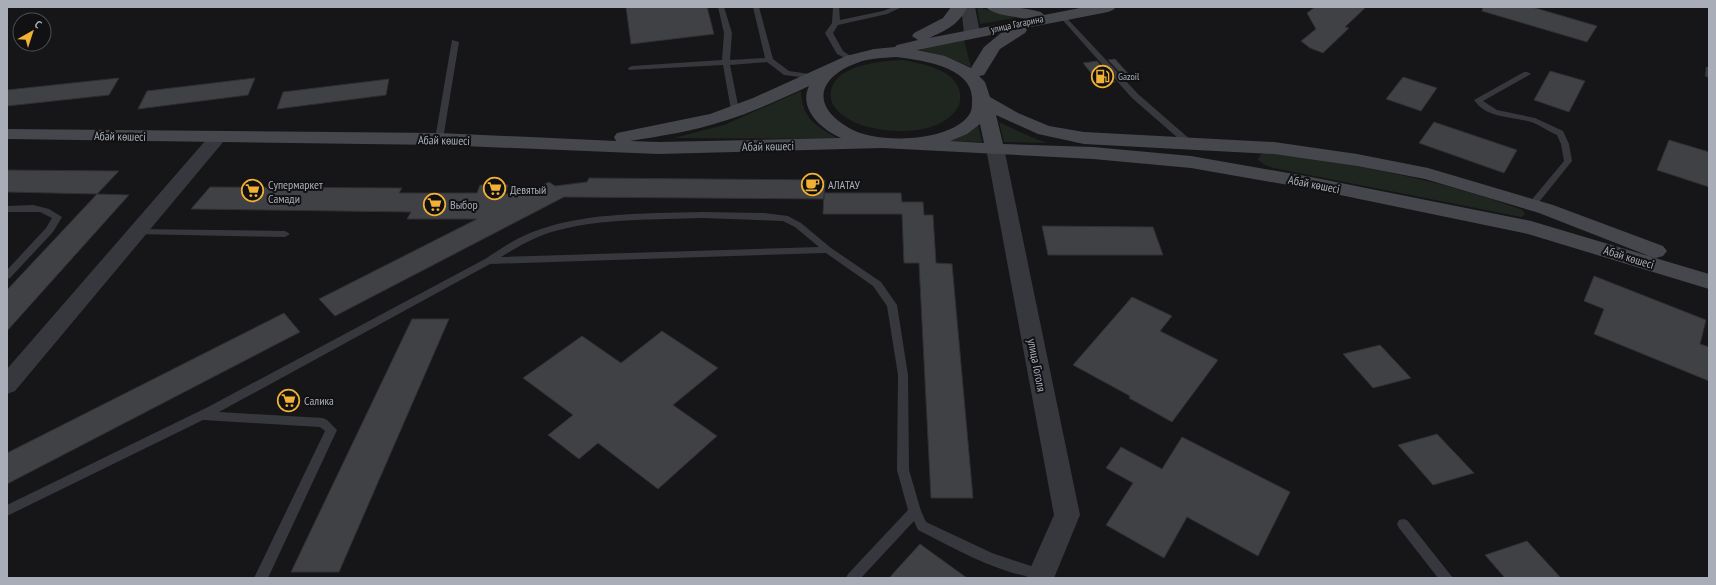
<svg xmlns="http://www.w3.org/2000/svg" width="1716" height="585" font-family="'PT Sans Narrow',sans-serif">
  <rect width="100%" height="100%" fill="#161618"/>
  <path fill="#1e261f" d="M977,7L1015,18L980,24Z
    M964,40L971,67L949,58L917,49Z
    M903,60C922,64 956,69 960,93C961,99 960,105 956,110C937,137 883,134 856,123C847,119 833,110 831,99C827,65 880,61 903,60Z
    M801,91C802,119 816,126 839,139L674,138L724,125Z
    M977,121L982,142L945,141Z
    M999,122L1031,137L1047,143L1004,142Z
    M1266,153C1353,163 1441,180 1523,210L1525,215L1521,217L1274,168L1265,165L1258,160L1260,155Z"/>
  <path fill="#404145" stroke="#303034" d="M626,7H707L714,34L631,44Z
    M1315,7H1366L1345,27L1349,28L1323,53L1310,48L1301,41L1316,29L1307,13Z
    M1483,7H1532L1597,26L1587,42L1482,11Z
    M1115,59L1133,79L1127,80L1108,60Z
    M1097,61L1115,82L1100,84L1083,63Z
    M1550,71L1585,81L1569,112L1534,100Z
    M1403,77L1437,88L1421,111L1386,99Z
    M119,78L109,95L7,106V90Z
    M255,78L248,95L138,109L147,91Z
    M389,79L386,95L277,109L283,92Z
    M1434,122L1517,150L1504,173L1419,143Z
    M1669,140L1709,152V187L1657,170Z
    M7,170L119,171L97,194L7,192Z
    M589,178L825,180L824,199L564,197L335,316L319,299L477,219H407L411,212L191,209L210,187L402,188L399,193H477L480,185H508L505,194L534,190L549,182L555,186L587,182Z
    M824,193H901L902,202H923L924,215H933L936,263L952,264L973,498H931L919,263H904L902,214H823Z
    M97,194L129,195L7,331V290Z
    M1042,226L1153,227L1163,255H1048Z
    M1594,276L1706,320L1700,344L1709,347V381L1594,334L1604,309L1584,301Z
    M1132,297L1172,316L1160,331L1218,360L1172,422L1129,398L1130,396L1073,365Z
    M284,313L300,332L7,484V453Z
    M412,319H449L339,572H291Z
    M662,331L718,368L673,405L717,436L658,489L598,443L579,459L548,435L573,415L523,378L582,336L621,363Z
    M1380,345L1411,378L1373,388L1343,354Z
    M1437,434L1474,473L1433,485L1398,445Z
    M1182,437L1290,492L1258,556L1187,517L1164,558L1106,525L1133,483L1106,468L1121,447L1162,469Z
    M1527,541L1561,578H1505L1485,555Z
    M920,544L967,578H889Z"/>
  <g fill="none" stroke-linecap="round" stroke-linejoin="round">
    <path fill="#37383d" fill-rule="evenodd" d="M718,7H724L732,33L730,60L765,58L753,7H759L773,59L789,71L816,75V79L784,75L767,62L730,65L739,110L735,112L731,110L723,65L629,70L628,68L632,66L722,60L724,33Z
      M833,7H839L840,20L883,11L893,7H902L887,14L838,25L833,33L843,51L855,59L851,61L837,54L825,33L832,23Z
      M1059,14H1063L1138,94L1192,141V145H1186L1132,98L1059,16Z
      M452,40L459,42L443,139L439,142L435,139Z
      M1706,67H1709V78L1705,76Z
      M1524,72H1527L1531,74L1483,101L1497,110L1535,118L1563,131L1569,144L1572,161L1535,207H1529L1527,205L1529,203L1564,161L1561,144L1557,135C1548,131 1540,125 1531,122C1511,116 1487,119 1474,100Z
      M33,205L49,209L62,217L53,232L10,278L7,279V270L46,228L52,218L40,212H7V206Z
      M703,212L764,213L788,216L801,223L831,248L881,282L897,305L908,375L909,470L921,511L926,522L992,553L1046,571L1048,575L1046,578C1005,578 954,548 918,530L914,521L861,578H846L848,574L908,510L897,470L898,375L887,306L873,286L826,253L490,264L219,412L323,418L327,420L337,430L268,578H254L325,431L320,427L203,420L7,516V505L208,407L485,259C496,252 507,244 519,238C574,211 643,214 703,212ZM703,218L783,221L795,227L819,247L501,257C519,246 538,235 559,230C606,218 655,220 703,218Z
      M137,229L285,231L290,234L285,237L134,234L132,232L134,230Z
      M1403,519L1407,520L1453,578H1438L1399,528L1397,524L1399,520Z"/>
    <path fill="#37383d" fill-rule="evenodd" d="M961,7H975L980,33L977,36H967L964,33Z
      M218,132L224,133L227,137L224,141L15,391L7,394V369L212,133Z
      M995,143L1001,144L1004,148L1080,515L1054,578H1026L1054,515L986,148L989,144Z"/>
    <path fill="#45474d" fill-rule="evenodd" d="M951,7H967C960,24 945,31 929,38L1027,19C1017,17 992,15 986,7C1005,7 1023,7 1041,12L1044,15L1085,7H1116L1113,10L1108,12L1026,28L1027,30L1025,33L1000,49L984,75L979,76L985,82L990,97L1018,113L1049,126L1084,132L1274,142L1357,154L1428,168L1553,205L1663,246L1667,251L1663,256L1656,258L1649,256L1539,213L1425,179L1357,166L1274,154L1084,144L1038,134L996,115L1003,144L1093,147L1191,156L1311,177L1531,221L1709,274V289L1528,234L1311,189L1191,168L1093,159L882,148L658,154L439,145L7,139V129L439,133L616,141L614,137L617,133L710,114L753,98L846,56L874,49L895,47L897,45L918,40L912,36L914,33L943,18ZM1001,33L984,47L971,68L945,56L917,50ZM896,57C921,60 975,67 972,101C972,106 972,111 969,115C949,143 875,144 849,128C810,106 818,77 857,63C869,58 883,58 896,57ZM809,86C798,109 822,130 841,138L658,142L630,141C662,136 693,131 724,121C753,112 781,99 809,86ZM980,124L984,143L950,141L967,134Z"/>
  </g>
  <defs>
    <symbol id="fuel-ring" viewBox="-11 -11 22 22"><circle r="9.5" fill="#111113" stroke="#f2b134" stroke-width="1.5"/><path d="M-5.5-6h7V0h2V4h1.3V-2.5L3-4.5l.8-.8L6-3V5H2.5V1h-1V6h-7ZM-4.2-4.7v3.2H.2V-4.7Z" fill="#f2b134"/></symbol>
    <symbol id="cafe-ring" viewBox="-11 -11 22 22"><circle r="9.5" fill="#111113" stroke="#f2b134" stroke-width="1.5"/><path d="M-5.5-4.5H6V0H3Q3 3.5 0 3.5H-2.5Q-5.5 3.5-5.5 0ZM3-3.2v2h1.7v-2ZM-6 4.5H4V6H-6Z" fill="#f2b134"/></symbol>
    <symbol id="supermarket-ring" viewBox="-11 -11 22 22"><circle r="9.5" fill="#111113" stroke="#f2b134" stroke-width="1.5"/><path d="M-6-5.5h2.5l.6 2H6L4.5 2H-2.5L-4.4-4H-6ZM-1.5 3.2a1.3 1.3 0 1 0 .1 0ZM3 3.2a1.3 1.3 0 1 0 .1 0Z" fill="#f2b134"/></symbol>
  </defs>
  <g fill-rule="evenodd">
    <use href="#fuel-ring" x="1090" y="64" width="25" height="25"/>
    <use href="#cafe-ring" x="800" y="172" width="25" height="25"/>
    <use href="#supermarket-ring" x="482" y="176" width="25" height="25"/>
    <use href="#supermarket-ring" x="240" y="178" width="25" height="25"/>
    <use href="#supermarket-ring" x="422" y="192" width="25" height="25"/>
    <use href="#supermarket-ring" x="276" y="388" width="25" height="25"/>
  </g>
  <g text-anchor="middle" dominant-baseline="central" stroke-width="4" stroke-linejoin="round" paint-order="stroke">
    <g font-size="10" fill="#a8adb8" stroke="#111113">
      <text transform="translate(1017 24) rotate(-12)">улица Гагарина</text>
    </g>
    <g font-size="10" fill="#a8adb8" stroke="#111113" text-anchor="start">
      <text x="1118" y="76">Gazoil</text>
    </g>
    <g font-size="12" fill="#a8adb8" stroke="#111113">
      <text transform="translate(120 136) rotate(1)">Абай көшесі</text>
      <text transform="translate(444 140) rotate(1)">Абай көшесі</text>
      <text transform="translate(768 146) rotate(-1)">Абай көшесі</text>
      <text transform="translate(1314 184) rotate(11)">Абай көшесі</text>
      <text transform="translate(1629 257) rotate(17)">Абай көшесі</text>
      <text transform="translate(1037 365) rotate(79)">улица Гоголя</text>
    </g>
    <g font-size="12" fill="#a8adb8" stroke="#111113" text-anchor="start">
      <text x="268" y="184">Супермаркет<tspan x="268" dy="14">Самади</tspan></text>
      <text x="828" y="184">АЛАТАУ</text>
      <text x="510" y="189">Девятый</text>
      <text x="450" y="204">Выбор</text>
      <text x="304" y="400">Салика</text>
    </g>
  </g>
  <rect width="1716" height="585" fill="none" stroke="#a8adb8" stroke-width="16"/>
  <g transform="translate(32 32) rotate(39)"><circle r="19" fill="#111113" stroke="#4d4f55"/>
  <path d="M0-3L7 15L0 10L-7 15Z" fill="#f2b134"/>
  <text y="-6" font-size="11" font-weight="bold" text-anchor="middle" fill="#a8adb8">С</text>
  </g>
</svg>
